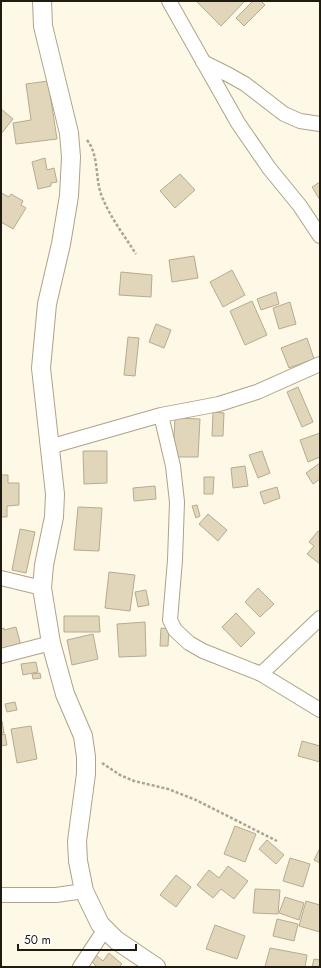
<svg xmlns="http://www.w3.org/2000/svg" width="321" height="968" font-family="Jost,sans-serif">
  <rect width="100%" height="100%" fill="#fef8e6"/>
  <path fill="#e1d6b9" stroke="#b6ab8f" d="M196,1H243L244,2L221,26Z
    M253,1H261L265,5L244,26L236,18Z
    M48,81L57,139L16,144L13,123L31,120L26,84Z
    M1,109L13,119L1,134Z
    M45,158L47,170L54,168L57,182L51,183V186L38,189L32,162Z
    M180,174L195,190L175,208L160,191Z
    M320,182V200L312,187Z
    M1,193L9,197L11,194L23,201L21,205L26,208L13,229L1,222Z
    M194,256L198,278L172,282L169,260Z
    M232,270L245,295L223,307L210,282Z
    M121,272L152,275L151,297L119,295Z
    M276,292L279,304L261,310L257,299Z
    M252,301L267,335L245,345L230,311Z
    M290,302L296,324L279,329L273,308Z
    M156,324L171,330L164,348L149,342Z
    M128,337L139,338L135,376L124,375Z
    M307,338L314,359L289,368L281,348Z
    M298,387L313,422L302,427L287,392Z
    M213,412L224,413L223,436H212Z
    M175,418L200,419L198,457H173Z
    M320,433V457L308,462L300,440Z
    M83,451H107V483L84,484Z
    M262,451L270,473L258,478L249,455Z
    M320,463V479L313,484L306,473Z
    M245,466L248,486L233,488L231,468Z
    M1,475H8V483H19V505L7,506V517H1Z
    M204,477H214L213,494H204Z
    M155,486L156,499L134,501L133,488Z
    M277,487L280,498L264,504L260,492Z
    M197,505L200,516L196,518L192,506Z
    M78,507L102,508L99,551L74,550Z
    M208,514L227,530L218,541L199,524Z
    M20,529L35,532L26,573L12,570Z
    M318,531L320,533V564L307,554L314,546L309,542Z
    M109,572L135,575L130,611L105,608Z
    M258,588L274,604L260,617L245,602Z
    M146,590L149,605L138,607L135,592Z
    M236,613L255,633L241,647L222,627Z
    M64,616H99L100,632H64Z
    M145,622L146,656L119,657L117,624Z
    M16,627L21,646L1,654V629L4,628V630Z
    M161,628L169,629L168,646H160Z
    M93,634L98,659L72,665L67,640Z
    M36,662L38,672L23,675L21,664Z
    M40,673L41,678L33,679L32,674Z
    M15,702L17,710L7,712L5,704Z
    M1,721H2L4,733H1Z
    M31,726L37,759L17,763L11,729Z
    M5,734L7,745L1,746V735Z
    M302,741L320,746V762L298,756Z
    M235,826L256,834L245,862L224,854Z
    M267,840L284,855L276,864L259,849Z
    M320,848V863L314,860Z
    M290,858L310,864L303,887L283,881Z
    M228,866L248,881L234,899L221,889L213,898L197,885L209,870L219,878Z
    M176,875L191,887L176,907L160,895Z
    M255,889L280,890L278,914L253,913Z
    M285,897L304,903L299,920L279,913Z
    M306,901L320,905V932L299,926Z
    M277,919L298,924L294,941L273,936Z
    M215,925L245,936L237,959L206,949Z
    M270,948L307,955L305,967H265Z
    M109,953L122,964L119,967H97L91,961L96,955L103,961Z
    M314,959L320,960V967H312Z"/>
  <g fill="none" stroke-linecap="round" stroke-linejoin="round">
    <defs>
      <path id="minor" d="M169,1L238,123L269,168L300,206L320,236
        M203,62L229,75L245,84L284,114L300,121L320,124
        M161,415L173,466L177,502L175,560L170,620L175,630L189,643L203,651L261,674L320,710
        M49,447L161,415L219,404L257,392L320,364
        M1,578L42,588
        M1,656L51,643
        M261,674L320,618
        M1,895H56L84,891
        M80,967L105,929"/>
      <path id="tertiary" d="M42,1L43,26L69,133L71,157L69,196L61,244L47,304L41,368L55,494L54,517L44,565L42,588L51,643L65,694L83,736L86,757V774L77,841L78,861L84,891L100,924L116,940L156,967"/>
    </defs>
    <use href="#minor" stroke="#ada387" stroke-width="16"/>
    <use href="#tertiary" stroke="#ada387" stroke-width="20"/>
    <path stroke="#a9a494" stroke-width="2.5" stroke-dasharray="3 2" stroke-linecap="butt" d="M87,140C99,155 95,177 101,194C109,216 124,235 136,254
      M102,763L120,775L134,781L168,789L196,800L277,841"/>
    <use href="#minor" stroke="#fff" stroke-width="14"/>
    <use href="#tertiary" stroke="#fff" stroke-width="18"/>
  </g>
  <rect width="321" height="968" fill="none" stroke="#1f1b10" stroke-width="4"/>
  <path d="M18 944v6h118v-6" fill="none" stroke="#1f1b10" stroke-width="2"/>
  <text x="24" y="944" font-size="12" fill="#1f1b10" stroke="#ffffff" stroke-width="3" paint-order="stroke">50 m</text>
</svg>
